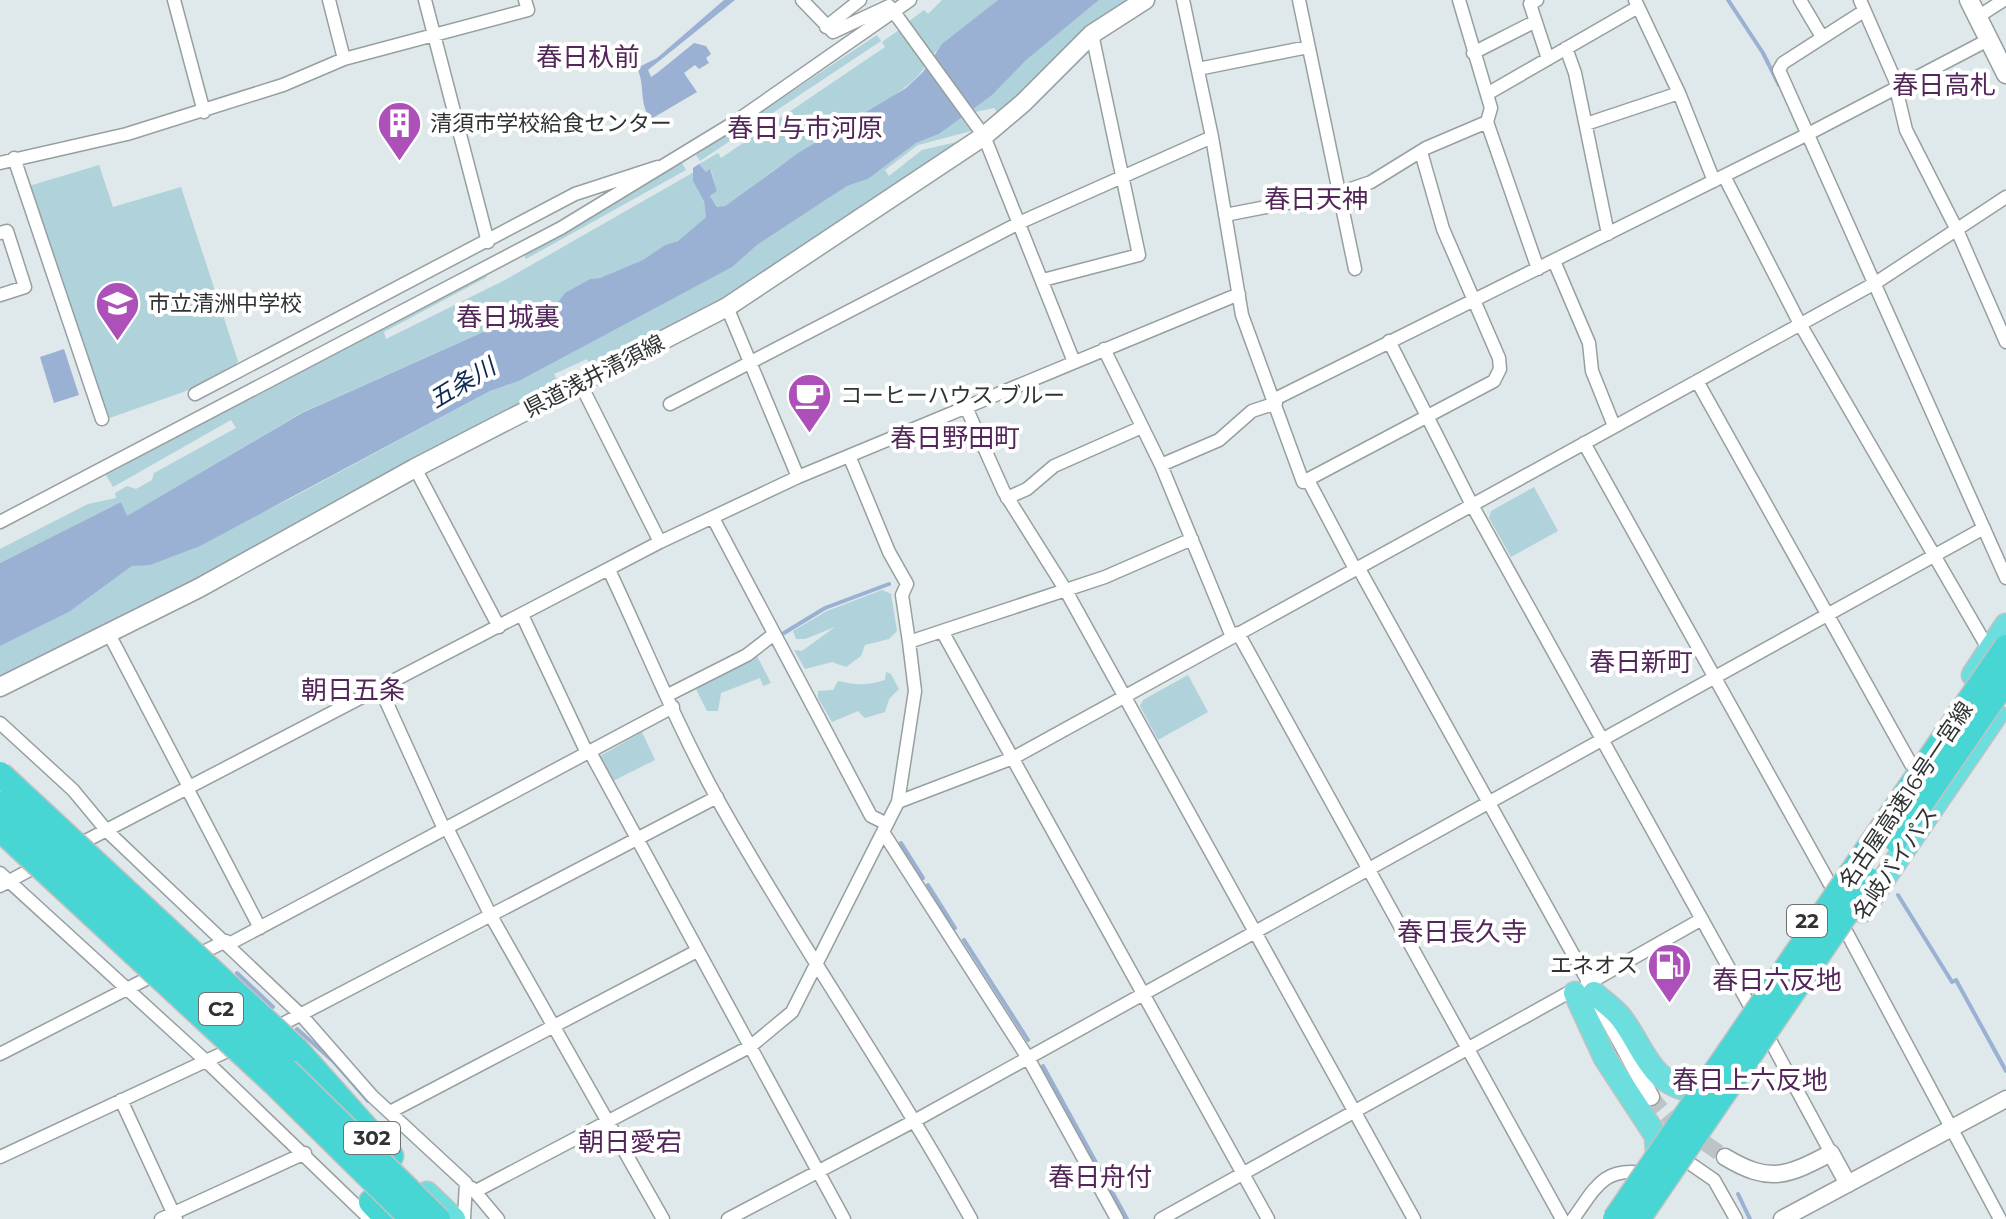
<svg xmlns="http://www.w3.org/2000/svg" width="2006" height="1219" font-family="Montserrat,'Noto Sans JP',sans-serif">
  <rect width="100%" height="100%" fill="#dfe8ea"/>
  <path fill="#afd2db" d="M942,0H998L932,55L908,22L924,10L928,14Z
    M1099,0H1129L997,112L994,108L975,112L973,109L1025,60Z
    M899,30L926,65C911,93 843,124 816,142C784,162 755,184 725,206L718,208L710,196L717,191L711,170L706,172L699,164L718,153L721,158L885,47L882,42Z
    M877,35L881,41L700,161L696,155Z
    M961,117L971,131L918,145L885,170L889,176L922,150L961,141L954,149L718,302L592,368L587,359L554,374L559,384L223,566L0,678V646L69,612L132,566L176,554L288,500L490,391L519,381L731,267L757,245L847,186L868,179L916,143L939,134Z
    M682,163L686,170L526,259L522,252Z
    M99,165L113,207L181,187L238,361L235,366L186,391L104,420L29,186Z
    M694,172C697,186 706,200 706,217L678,241L665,245L644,260L600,278L590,279L566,293L556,305L548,303L301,413L126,517L121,502L0,563V549L88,504L116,498L115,493L127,486L136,489L152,480L154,473L236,428L231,420L113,487L106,475L483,271L487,277L384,332L386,339L505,280Z
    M1534,487L1558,531L1511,557L1489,518L1491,511Z
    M882,590L891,594L897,631L889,639L865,645L861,656L846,667L832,662L805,669L794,650L802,651L835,627L805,639H796L793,631L827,611Z
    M756,654L771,683L763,686L760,678L721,693L718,711H707L695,687Z
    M886,672L891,674L899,689L889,699L885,712L865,718L858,711L832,722L818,698V691L833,690L838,681C856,685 865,686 885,680Z
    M1188,675L1208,712L1158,740L1140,706L1143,700Z
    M642,732L655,760L613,781L600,756Z"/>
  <path fill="#9ab1d3" d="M724,0H735L648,70L651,77L657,73L694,43L706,46L711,54L706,58L709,63L699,69L695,65L684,73L697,92L651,119C638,103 646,86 637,68L657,58Z
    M998,0H1099L1026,60L992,95L939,134L916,143L868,179L847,186L757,245L732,267L519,381L490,391L200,546L150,565L132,566L69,612L0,646V563L121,502L127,516L302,413L548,303L556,305L565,293L590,279L600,278L643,260L665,245L678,241L706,217L704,201L693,181V168L699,164L706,172L710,169L717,191L710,196L717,207L725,206L798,153L906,88L923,72L942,44Z
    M64,349L79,395L54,403L40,357Z"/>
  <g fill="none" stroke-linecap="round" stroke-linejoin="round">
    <path stroke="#9ab1d3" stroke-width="4" d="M1728,0L1763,53L1779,85
      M784,633L825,608L889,584
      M901,843L923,878
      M928,885L955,928
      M1898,895L1952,982L1956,980L2006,1071
      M964,940L1028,1040
      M237,973L273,1007
      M297,1029L334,1062L368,1101
      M1043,1066L1127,1219
      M1738,1194L1750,1219"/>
    <path stroke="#bcc4c6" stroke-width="16" stroke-dasharray="16 8" stroke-linecap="butt" d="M1651,1097L1668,1117L1725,1157"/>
    <defs>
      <path id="minor" d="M174,0L204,112
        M329,0L344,59
        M425,0L488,242
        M802,0L833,32L889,6L899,19L984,136L1074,362
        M1183,0L1212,137L1242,315L1303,482L1494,381L1500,369L1499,358L1443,229L1421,152
        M1299,0L1355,269
        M1459,0L1491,108L1487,122L1538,269
        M1537,0L1530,4L1548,59
        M1635,0L1679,93L1714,181
        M1800,0L1822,37
        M1860,0L1898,87
        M1864,11L1783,63L1779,70L2006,578
        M1979,16L2004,0
        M826,27L860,0
        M1566,48L1575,73L1608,234
        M1473,53L1534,22
        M1198,69L1308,47
        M1896,88L1906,130L1957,230L2006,342
        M1487,94L1638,7
        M1586,124L1679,93
        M14,158L102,419
        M0,163L127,134L283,85L344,59L528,10L525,0
        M1724,176L1800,324L1989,650
        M1225,215L1339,193L1371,182L1426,148L1487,122
        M0,233L7,231L25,287L0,295
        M1554,261L1589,343L1592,371L1614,426
        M1043,280L1139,255L1092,34
        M727,307L798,477
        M1389,341L1472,505L1750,1006
        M1104,349L1161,465L1232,637
        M1697,381L1912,766
        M580,383L660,542
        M195,394L575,194L658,167
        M1275,399L1810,133L1990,39
        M670,404L1021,222L1212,137
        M965,405L1004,492L1065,589L1414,1219
        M1584,443L1831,886
        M850,458L889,552L907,584L902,595L909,642
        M1161,465L1219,440L1252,411L1276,403
        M415,468L499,627
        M1308,480L1355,569
        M1007,498L1027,489L1054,466L1142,427
        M713,518L871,816L887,824
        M0,522L561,228L735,122L910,0
        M1192,539L1105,577L942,631L1268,1219
        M1358,567L1589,983L1702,919
        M609,570C645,646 677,726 718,800C798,943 892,1076 971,1219
        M522,615L587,753
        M1238,633L1562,1219
        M109,634L189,787
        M380,688L444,829
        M668,695L747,655L774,634
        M0,723L73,790L107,831L302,1016L372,1096L466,1183L464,1219
        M590,752L844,1219
        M187,788L260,928
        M898,802L1013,758L1877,282L2006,197
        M447,828L491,916L663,1219
        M883,832L1028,1058L1117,1219
        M74,847L660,542L798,477L1239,294
        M0,873L206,1061L370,1219
        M0,886L39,865
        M1847,933L2000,1219
        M229,944L673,707
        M193,957L226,941
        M271,1030L717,797
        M1771,1042L1831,1153
        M0,1054L158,973
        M121,1100L176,1219
        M390,1112L697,951
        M0,1157L236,1047
        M1685,1160L1714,1180L1736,1219
        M472,1188L498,1219
        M476,1191L751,1046L792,1012L898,802L915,691L909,642L942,631
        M161,1219L305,1153
        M728,1219L916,1120L1984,528
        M1161,1219L1575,989
        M1573,1219C1595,1189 1602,1167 1643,1173"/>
      <path id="tertiary" d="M1589,983L1651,1097
        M1725,1157C1770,1184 1787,1176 1831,1153L1848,1184
        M1782,1219L2006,1099"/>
      <path id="secondary" d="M1969,0L2006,74
        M0,687L199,588L415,468L727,307L984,136L1023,103L1092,34L1145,0"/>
      <path id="trunk" d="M1973,675L2006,625
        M1862,911L1996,715
        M1575,993L1605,1058L1656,1136L1657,1151
        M1594,993C1603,1002 1615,1009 1622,1019C1645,1050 1651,1086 1696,1091
        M427,1193L454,1219"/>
      <path id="motorway" d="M296,1049L391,1156
        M371,1202L387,1219"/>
    </defs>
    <use href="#minor" stroke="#979fa1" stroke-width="15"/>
    <use href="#tertiary" stroke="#979fa1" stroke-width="19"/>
    <use href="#secondary" stroke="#979fa1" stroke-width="21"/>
    <use href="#trunk" stroke="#c1c2c2" stroke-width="25"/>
    <use href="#motorway" stroke="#c1c2c2" stroke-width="27"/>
    <use href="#minor" stroke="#fff" stroke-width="12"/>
    <use href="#tertiary" stroke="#fff" stroke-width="16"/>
    <use href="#secondary" stroke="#fff" stroke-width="18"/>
    <use href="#trunk" stroke="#6cdede" stroke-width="22"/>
    <use href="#motorway" stroke="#48d6d5" stroke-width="24"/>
    <defs>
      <path id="motorway-bridge" d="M0,774L296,1049
        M0,804L286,1070L438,1219
        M0,829L273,1082L412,1219
        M1896,840L2006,680
        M1615,1219L2006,647
        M1638,1219L1869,880"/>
    </defs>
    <use href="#motorway-bridge" stroke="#c1c2c2" stroke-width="27" stroke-linecap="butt"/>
    <use href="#motorway-bridge" stroke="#48d6d5" stroke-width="24"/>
  </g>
  <defs>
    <symbol id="building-pin" viewBox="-11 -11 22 30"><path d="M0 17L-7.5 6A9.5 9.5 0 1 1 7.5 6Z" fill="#ad50ba" stroke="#fff"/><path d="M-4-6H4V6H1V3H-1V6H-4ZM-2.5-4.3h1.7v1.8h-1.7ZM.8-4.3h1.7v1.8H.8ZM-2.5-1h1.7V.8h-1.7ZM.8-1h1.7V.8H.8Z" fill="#fff"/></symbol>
    <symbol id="school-pin" viewBox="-11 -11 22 30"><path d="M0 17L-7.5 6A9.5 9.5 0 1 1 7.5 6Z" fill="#ad50ba" stroke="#fff"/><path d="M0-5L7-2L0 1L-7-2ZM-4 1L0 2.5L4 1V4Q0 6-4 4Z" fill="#fff"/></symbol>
    <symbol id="cafe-pin" viewBox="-11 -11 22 30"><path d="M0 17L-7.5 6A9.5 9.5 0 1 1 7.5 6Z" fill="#ad50ba" stroke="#fff"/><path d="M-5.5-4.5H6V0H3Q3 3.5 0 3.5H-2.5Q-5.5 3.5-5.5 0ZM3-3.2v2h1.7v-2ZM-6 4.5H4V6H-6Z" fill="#fff"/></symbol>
    <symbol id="fuel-pin" viewBox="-11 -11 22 30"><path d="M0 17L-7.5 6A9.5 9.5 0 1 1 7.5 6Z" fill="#ad50ba" stroke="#fff"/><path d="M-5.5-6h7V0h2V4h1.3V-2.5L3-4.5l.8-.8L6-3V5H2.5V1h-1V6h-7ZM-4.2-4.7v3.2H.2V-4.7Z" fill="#fff"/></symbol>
  </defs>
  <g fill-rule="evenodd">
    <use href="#building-pin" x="374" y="98" width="51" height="69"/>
    <use href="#school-pin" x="92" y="278" width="51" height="69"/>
    <use href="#cafe-pin" x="784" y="370" width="51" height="69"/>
    <use href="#fuel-pin" x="1644" y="940" width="51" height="69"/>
  </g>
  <g text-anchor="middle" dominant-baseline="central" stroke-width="8" stroke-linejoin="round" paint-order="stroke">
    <g fill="#fff" stroke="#6e7071" stroke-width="2">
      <rect x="1787" y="905" width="40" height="32" rx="6"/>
      <rect x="199" y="993" width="44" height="32" rx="6"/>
      <rect x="344" y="1122" width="56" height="32" rx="6"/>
    </g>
    <g font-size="20" font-weight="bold" fill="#303334">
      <text x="1807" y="921">22</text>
      <text x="221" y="1009">C2</text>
      <text x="372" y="1138">302</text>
    </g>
    <g font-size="22" fill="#303334" stroke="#fff" text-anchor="start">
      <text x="430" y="123">清須市学校給食センター</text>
      <text x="148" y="303">市立清洲中学校</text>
      <text x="840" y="395">コーヒーハウス ブルー</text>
      <text x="1638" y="965" text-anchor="end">エネオス</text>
    </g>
    <g font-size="22" fill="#303334" stroke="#fff">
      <text transform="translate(594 376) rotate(-27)">県道浅井清須線</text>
      <text transform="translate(1906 795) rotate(-56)">名古屋高速16号一宮線</text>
      <text transform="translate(1895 863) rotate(-56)">名岐バイパス</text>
    </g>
    <g font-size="24" font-style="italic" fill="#0b2853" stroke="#fff">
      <text transform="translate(462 383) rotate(-31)">五条川</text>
    </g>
    <g font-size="26" fill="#53275a" stroke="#fff">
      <text x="588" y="57">春日杁前</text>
      <text x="1944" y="85">春日高札</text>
      <text x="805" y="128">春日与市河原</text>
      <text x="1316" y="199">春日天神</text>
      <text x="508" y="317">春日城裏</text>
      <text x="955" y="438">春日野田町</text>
      <text x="1641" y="662">春日新町</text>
      <text x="353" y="690">朝日五条</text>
      <text x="1462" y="932">春日長久寺</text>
      <text x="1777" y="980">春日六反地</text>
      <text x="1750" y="1080">春日上六反地</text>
      <text x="630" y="1142">朝日愛宕</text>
      <text x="1100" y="1177">春日舟付</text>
    </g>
  </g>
</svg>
